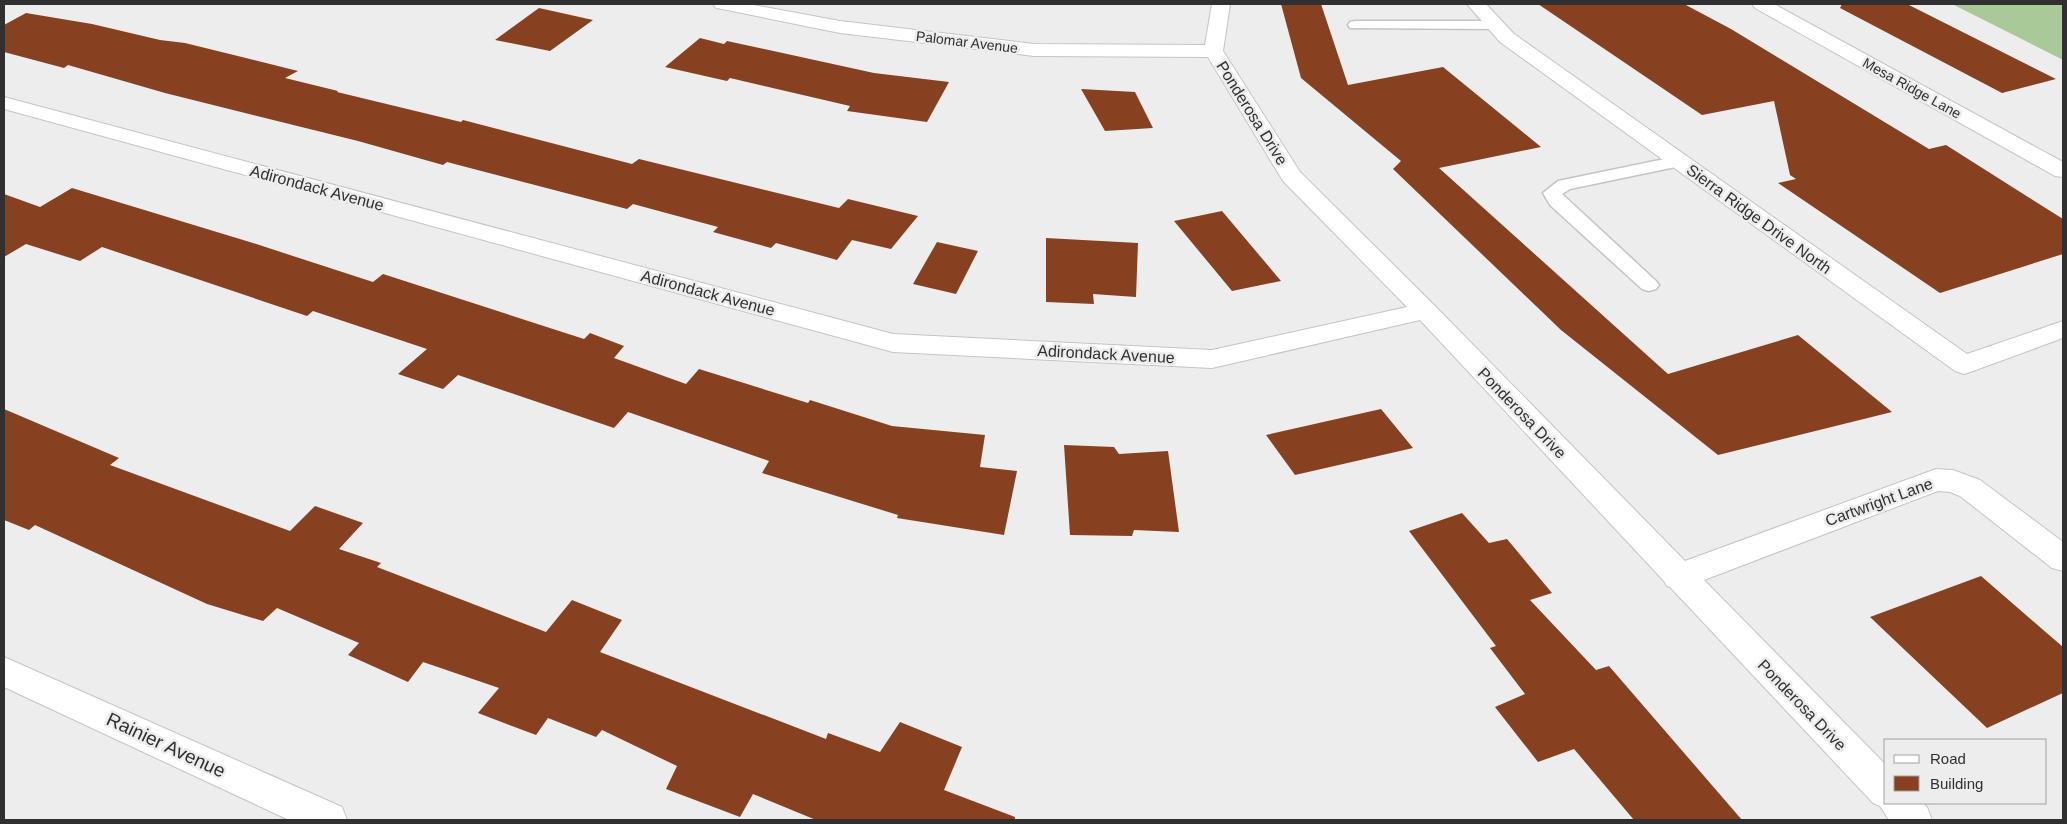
<svg xmlns="http://www.w3.org/2000/svg" width="2067" height="824" font-family="Arial,sans-serif">
  <rect width="100%" height="100%" fill="#ededee"/>
  <path fill="#aac998" d="M1952,4H2063V60Z"/>
  <path fill="#874120" d="M1281,4H1321L1348,85L1443,67L1541,147L1439,168L1668,374L1798,335L1892,412L1718,455L1561,330L1393,169L1401,161L1301,78Z
    M1538,4H1684L1731,29L1929,149L1946,145L2063,219V254L1940,293L1778,183L1796,179L1790,175L1774,101L1702,115Z
    M1842,4H1907L2056,79L2002,93L1840,8Z
    M539,8L593,20L550,51L495,40Z
    M26,13L92,24L160,40L185,43L298,71L285,78L338,91L337,92L461,122L463,120L632,164L639,159L839,208L848,199L918,216L891,249L852,240L837,260L776,243L771,248L713,232L718,227L633,204L627,209L447,162L443,165L358,141L165,93L68,65L64,68L4,52V25Z
    M700,38L724,44L727,41L874,73L949,82L927,122L847,111L850,106L730,78L727,81L665,67Z
    M1081,89L1135,92L1153,128L1105,131Z
    M72,188L253,243L373,282L383,274L584,339L590,333L624,346L614,358L686,384L699,369L808,403L810,400L892,426L985,435L980,467L1017,471L1004,535L897,518L898,515L762,473L769,461L628,412L614,428L458,375L443,389L398,374L427,349L313,311L307,316L102,247L80,261L26,244L4,257V194L40,207Z
    M1222,211L1281,281L1232,291L1174,221Z
    M1046,238L1138,243L1136,297L1093,294L1094,304L1046,302Z
    M937,242L978,251L956,294L913,284Z
    M4,409L119,458L110,465L290,531L315,506L363,523L339,549L381,563L377,567L546,632L572,600L622,620L600,652L826,739L828,733L880,752L900,722L962,747L944,790L1015,817V820H816L753,794L740,817L666,789L677,766L602,730L596,737L548,718L536,735L478,713L499,688L423,662L408,682L348,655L359,643L277,608L263,621L207,604L35,525L29,530L4,520Z
    M1381,409L1413,448L1295,475L1266,435Z
    M1064,445L1114,447L1119,454L1168,451L1179,532L1134,530L1132,536L1070,535Z
    M1462,513L1489,543L1507,539L1552,593L1530,600L1596,670L1609,666L1742,820H1634L1574,749L1538,762L1495,707L1525,694L1490,648L1496,646L1409,531Z
    M1981,576L2063,647V693L1987,728L1870,617Z"/>
  <g fill="none" stroke-linecap="round" stroke-linejoin="round">
    <defs>
      <path id="lane" d="M1355,21H1495L1500,22L1502,25L1500,28L1495,29L1350,28L1348,25L1350,22Z
        M1679,156L1685,157L1688,161L1685,165L1570,189L1562,194L1656,281L1659,285L1656,289L1649,291L1642,289L1550,205L1543,193L1558,181Z"/>
      <path id="street" d="M713,4H748L840,21L1034,44L1205,45L1212,4H1230L1223,51L1300,172L1434,305L1685,561L1936,469L1953,470L1980,480L2063,542V571L2052,568L1960,496L1950,492L1938,491L1704,580L1886,765V803H1922L1927,807L1932,820H1889L1880,806L1873,803L1670,587L1667,586L1664,581L1420,320L1212,368L893,352L4,109V97L893,334L1212,350L1407,307L1283,181L1208,57L1034,56L840,33L722,9L716,8Z
        M1467,4H1486L1514,34L1967,354L2063,321V338L1973,371L1964,374L1955,371L1500,42Z
        M1752,4H1774L2063,162V177L2055,176L1755,8Z
        M4,657L342,807L347,820H289L4,687Z"/>
    </defs>
    <use href="#lane" stroke="#c4c4c5" stroke-width="3"/>
    <use href="#street" stroke="#c4c4c5" stroke-width="2"/>
    <use href="#lane" fill="#fff" fill-rule="evenodd"/>
    <use href="#street" fill="#fff" fill-rule="evenodd"/>
  </g>
  <g text-anchor="middle" dominant-baseline="central" stroke-width="5" stroke-linejoin="round" paint-order="stroke">
    <g font-size="14" fill="#303030" stroke="#ededee">
      <text transform="translate(967 42) rotate(7)">Palomar Avenue</text>
      <text transform="translate(1912 88) rotate(29)">Mesa Ridge Lane</text>
    </g>
    <g font-size="16" fill="#303030" stroke="#ededee">
      <text transform="translate(1252 113) rotate(58)">Ponderosa Drive</text>
      <text transform="translate(317 188) rotate(15)">Adirondack Avenue</text>
      <text transform="translate(1759 219) rotate(36)">Sierra Ridge Drive North</text>
      <text transform="translate(708 293) rotate(15)">Adirondack Avenue</text>
      <text transform="translate(1106 354) rotate(3)">Adirondack Avenue</text>
      <text transform="translate(1522 413) rotate(46)">Ponderosa Drive</text>
      <text transform="translate(1879 502) rotate(-20)">Cartwright Lane</text>
      <text transform="translate(1802 705) rotate(46)">Ponderosa Drive</text>
    </g>
    <g font-size="19" fill="#303030" stroke="#ededee">
      <text transform="translate(166 745) rotate(25)">Rainier Avenue</text>
    </g>
  </g>
  <rect width="2067" height="824" fill="none" stroke="#303030" stroke-width="10"/>
  <rect x="1884" y="739" width="162" height="65" fill="#ededee" stroke="#a1a1a2"/>
  <rect x="1894" y="755" width="25" height="8" fill="#ffffff" stroke="#a1a1a2"/>
  <text x="1930" y="764" font-size="15" fill="#303030">Road</text>
  <rect x="1894" y="776" width="25" height="15" fill="#874120" stroke="#a1a1a2"/>
  <text x="1930" y="789" font-size="15" fill="#303030">Building</text>
</svg>
